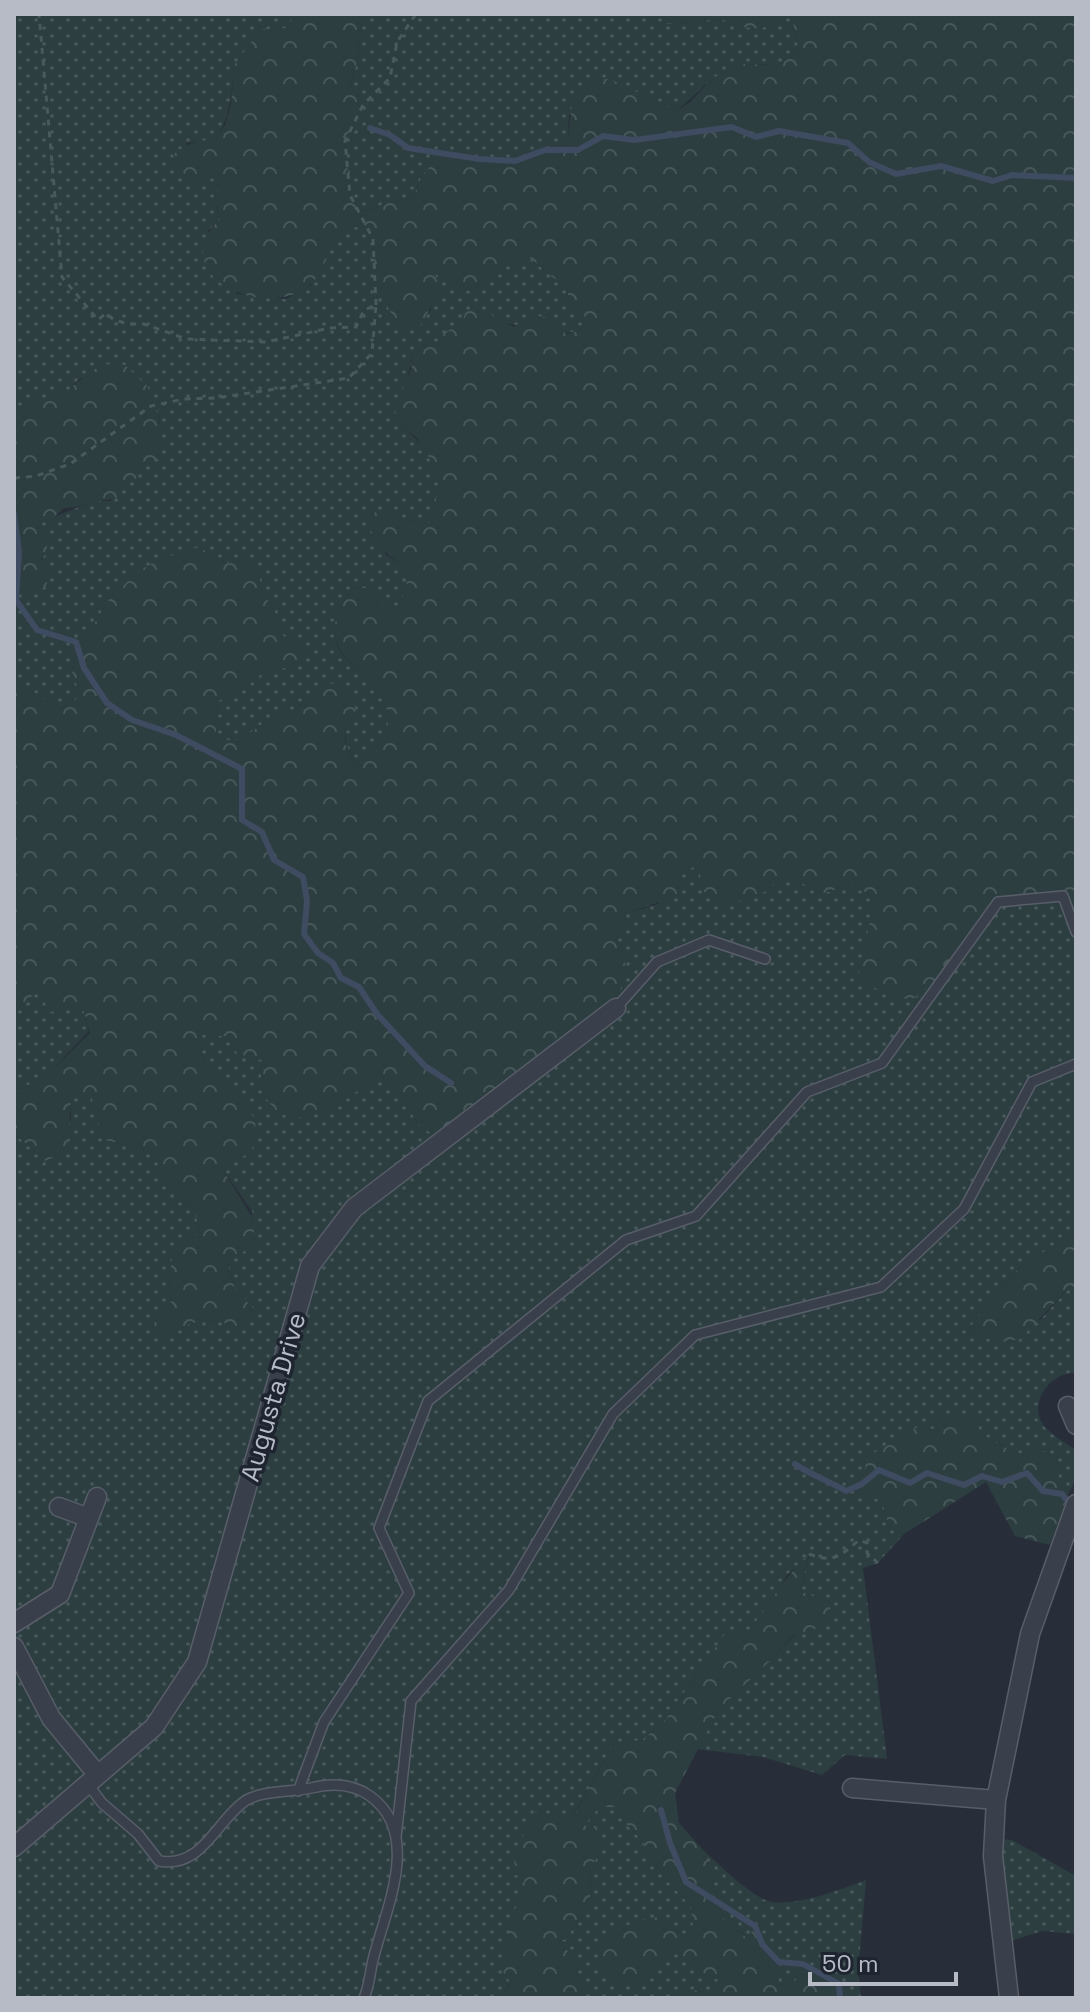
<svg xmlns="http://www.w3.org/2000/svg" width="1090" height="2012" font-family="'Space Grotesk',sans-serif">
  <defs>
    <pattern id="grass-dots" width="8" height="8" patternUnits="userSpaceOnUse" patternTransform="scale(2)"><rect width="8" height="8" fill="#2c3e40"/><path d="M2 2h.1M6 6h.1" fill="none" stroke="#48585a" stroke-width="1.8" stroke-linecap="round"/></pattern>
    <pattern id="forest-crowns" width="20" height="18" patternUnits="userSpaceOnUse" patternTransform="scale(2)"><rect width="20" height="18" fill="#2c3e40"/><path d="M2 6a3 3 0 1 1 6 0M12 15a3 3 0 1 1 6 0" fill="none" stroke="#48585a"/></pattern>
  </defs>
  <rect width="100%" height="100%" fill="#272e3a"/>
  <path fill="url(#grass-dots)" d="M14,14H289L294,25L279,30L234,65C232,91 231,115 217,137L201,142L186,143L211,177L218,182L215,202L220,219L208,231L237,294L286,299L311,285L338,230L366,225L373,239L377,279L418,330L422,321L431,310L434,273L470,291L503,268L528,256L552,277L566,284L570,303L585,317L580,331C540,339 498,311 461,325C454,328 447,336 441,341C432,347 422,351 413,356L406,383L402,427C419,439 438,462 439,485C439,497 433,512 431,523L407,521L388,508L385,554L404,566L407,586L399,606L384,607L368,588L351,589C342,603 333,617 335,635C336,651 347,660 358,670C398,706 399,729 360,766C348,752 342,742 347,723L308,696L296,710L266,721L237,743L217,737L215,722L218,701L246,687L266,670L294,667L302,648L282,635L275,612L260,587L259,572L242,559L228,564L199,547L123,588L110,598L94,624L76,642L72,672L81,696L61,709L30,690L14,686V514L19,552L16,592L45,587L39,523L94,501H111L123,483L142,462L160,423L158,413L151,406L147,388L125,365L79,379L67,392L44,401L14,409Z
    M364,14H656L668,24L721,19L742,27L783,17L792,18L799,50L779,65L744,64L713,78L677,111L635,92L569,115L568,137L562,149L545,150L515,161L479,159L422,176L414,195L359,212L350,195L345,141L362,105L349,89L358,59L359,32Z
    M1076,864V1239L1070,1236L1021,1266L996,1293L966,1333L997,1341L1041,1319L1071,1286L1076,1289V1373C1050,1371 1026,1405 1045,1427C1054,1437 1067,1443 1076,1451V1479L1069,1492L1058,1482L1059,1462L1037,1446L1023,1455C1002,1445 981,1441 973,1418L939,1417L937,1431L921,1425L911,1432L881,1499L887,1518V1526L904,1534L878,1563L863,1568L887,1759L845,1755L822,1775L763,1757L697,1749L719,1709L771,1660L825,1601L800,1591L809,1556L787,1575L774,1600L747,1633L696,1675L663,1723L642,1740L613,1744L571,1820L523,1877L526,1888C508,1923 507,1944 511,1982L500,1998H14V1133L45,1161L71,1119L70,1095H92L103,1140L131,1145L156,1158L169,1191L194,1208L200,1232L169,1280L171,1306L149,1328L165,1337C196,1319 204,1316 238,1327L254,1309L235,1289L227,1262L256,1243L251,1215L253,1213L221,1167L231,1088L206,1069L198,1034L226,1036L238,1054L262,1060L261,1090L278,1114L307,1117L340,1103L380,1075L401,1094L418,1124L626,966L615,940L626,913L658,904L679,873L698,865L759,896L784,875L824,893L853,885L875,898L868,932L998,902Z
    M38,990L82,1005L89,1031L54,1068L14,1095V1011Z
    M599,1807H619L624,1822L641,1839L662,1875L691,1906L693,1925L687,1938L674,1930L661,1958L682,1951L705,1973L721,1981L711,1994L693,1990L669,1998H585L587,1990L579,1977L573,1956L558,1941L566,1939L590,1900L591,1866L598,1856L583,1827Z
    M994,1838L1012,1840L1076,1876V1934L1042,1931L1004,1943Z
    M704,1851C723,1868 741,1887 763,1899C786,1911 842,1889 866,1880L858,1972L861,1998H847L839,1984L803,1964L794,1984L781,1986L774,1971L762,1958L754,1927L749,1938L725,1923Z"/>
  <path fill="url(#forest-crowns)" d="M289,14H364L359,32L358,59L349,88L363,105L345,141L350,195L360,212L414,195L422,176L441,154C464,157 489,163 512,161C529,159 542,150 562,149L568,137L573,96L591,80L610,79L677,111L690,102L713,78L744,64L779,65L799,50L792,18L782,17L761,29L742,27L721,19L667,24L656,14H1076V932L1063,896L998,902L950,968L913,999L891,998L858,977L875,898L853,885L824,893L784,875L759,896L725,905L703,891L698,865L679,873L681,895L626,913L615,940L626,966L616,1008L442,1141L418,1124L401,1094L380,1075L340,1103L306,1118L277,1114L261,1090L262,1060L238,1054L225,1036L198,1034L206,1069L231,1088L256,1120L252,1152L221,1167L251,1215L256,1243L227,1263L235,1289L254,1309L238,1327C204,1316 197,1319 165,1337L148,1329L171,1306L169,1280L173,1249L200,1232L194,1208L169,1191L156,1158L131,1145L103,1140L91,1095H71L68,1151L45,1161L14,1133L16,1093L54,1068L90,1033L82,1005L50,1012L38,991L14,1011V686L30,690L61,709L81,696L72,672L76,642L94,624L110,598L140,570L160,559L199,547L228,564L242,559L255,560L259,572L260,587L275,612L282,635L302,648L303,662L294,667L266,670L246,687L218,701L215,722L217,737L237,743L266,721L296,710L308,696L333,683L349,695L356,710C340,734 341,745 360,766C396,731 399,709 362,674C350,662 337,653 335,635C333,617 342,603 351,589L368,588L385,607L399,606L407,586L404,566C384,553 369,539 368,515L388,508L407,521L431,523L439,485L432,462L416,437L402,427L394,409L411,369L413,356L428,343L439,342L445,332L460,325L466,312L477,307L514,327L531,314L555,320L566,334L580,331L585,317L570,303L566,284L552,277L528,256L503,268L470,291L435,274L440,291L418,330L399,326C390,312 381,297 377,280C372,260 376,243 365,225L338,231C332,245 321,276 310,285C267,322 162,276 220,219L215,202L218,182L211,177L199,185L183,173L173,155C188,141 198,143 217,137L225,125L231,104L234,65L261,29L279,30L293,25Z
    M109,364L125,365L148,387L151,406L158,413L163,446L156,459L142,462L137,478L123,483L121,497C111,501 103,499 93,502C81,505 78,508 64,508L51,520L40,523L47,539V553L41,559L49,573L46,587L16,592L19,552L14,514V409L66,392L92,370Z
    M1070,1236L1076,1239V1289L1070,1287L1019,1340L997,1341L966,1333L996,1293L1021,1266Z
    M939,1416L974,1418C981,1441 1002,1445 1023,1455L1037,1446L1059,1462L1058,1482L1069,1492L1050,1545L1015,1536L986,1482L904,1534L887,1526V1518L881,1499L866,1498L862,1484L867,1457L921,1425L937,1431Z
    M809,1554L800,1591L825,1601L834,1613L809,1634H794L771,1660L719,1709L675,1793L679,1823L704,1851L725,1923L748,1938L755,1926L764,1946L762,1958L774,1971L781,1986L794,1984L803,1964L839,1984L847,1998H669L693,1990L711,1994L721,1981L688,1966L681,1952L661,1958L649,1981L626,1986L605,1974L597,1943C617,1929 637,1918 662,1917L674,1930L687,1938L693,1925L691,1906L662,1875L641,1839L624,1822L619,1807H599L584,1826H597L600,1842L598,1856L591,1866L590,1900L566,1939L558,1941L573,1956L579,1977L588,1991L585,1998H500L511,1983L502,1971L504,1950L507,1946L513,1913L526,1888L523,1877L515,1875L514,1855L535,1811L572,1819L613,1744L642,1740L663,1723L726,1632L747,1633C769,1606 784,1577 809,1554Z"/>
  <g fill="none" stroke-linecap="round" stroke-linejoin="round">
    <path stroke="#3e4b61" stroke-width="6" d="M370,128L390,135L408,148L479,159L515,161L545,150H578L603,136L634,140L732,127L756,137L779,131L848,143L869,162L896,174L941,166L993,181L1012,175L1076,178
      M14,514L19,552L16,600L37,630L76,642L84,668L107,703L132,720L176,735L242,769V820L262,832L274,860L303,877L307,901L304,934L318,953L333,963L341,978L359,987L377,1014L425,1066L451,1083
      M795,1464C811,1475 829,1481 846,1491L862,1484L879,1470L910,1483L927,1473L964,1485L982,1476L1002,1482L1027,1473L1043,1491L1062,1494L1071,1506
      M661,1810L670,1843L686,1882L755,1926L762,1944L779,1962L803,1964L839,1984L840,1998"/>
    <defs>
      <path id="lane" d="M616,1008L657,962L709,940L765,959
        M87,1783L102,1803L138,1834L159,1861C202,1869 216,1821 245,1801C262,1790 292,1792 311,1788C332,1783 352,1783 370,1796C422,1833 386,1909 374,1956C370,1970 370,1984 364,1998
        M298,1791L324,1722L409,1593L379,1528L428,1401L626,1240L696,1216L807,1092L882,1063L998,902L1063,896L1076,932
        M396,1837L411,1701L509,1590L613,1414L695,1335L881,1287L964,1209L1032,1082L1076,1064"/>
      <path id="street" d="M1068,1406L1076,1425
        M59,1507L89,1518
        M14,1623L60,1594L97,1497
        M14,1647L51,1718L97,1774
        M852,1788L996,1800
        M14,1847L154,1727L197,1662L310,1266L354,1208L616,1008
        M1009,1998L993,1856L996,1800L1030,1634L1076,1504"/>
    </defs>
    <use href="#lane" stroke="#585e69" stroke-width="12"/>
    <use href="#street" stroke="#585e69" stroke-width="21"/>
    <path stroke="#4a595d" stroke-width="3" stroke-dasharray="6 6" stroke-linecap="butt" d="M376,305L373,239L350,195L345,141L363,105L390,78L397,42L416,14
      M14,478L36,476L70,464L151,406L184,399L216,398L349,378L372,353L376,305L364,310L356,327L330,328L266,342L186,339L144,324H127L113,319L106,313L98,320L62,277L39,14
      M809,1554C834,1563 839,1557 859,1540L867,1543V1553L878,1563"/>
    <use href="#lane" stroke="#3a404b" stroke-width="9"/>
    <use href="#street" stroke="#3a404b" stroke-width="18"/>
  </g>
  <g text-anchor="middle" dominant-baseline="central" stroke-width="7" stroke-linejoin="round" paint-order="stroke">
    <g font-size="26" fill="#b6bbc6" stroke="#1f2530">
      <text transform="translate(273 1397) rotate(-74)">Augusta Drive</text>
    </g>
  </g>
  <rect width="1090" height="2012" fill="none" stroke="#b6bbc6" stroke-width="32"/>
  <path d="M810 1972v12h146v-12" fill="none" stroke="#b6bbc6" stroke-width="4"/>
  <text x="822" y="1972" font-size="24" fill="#b6bbc6" stroke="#1f2530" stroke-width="6" paint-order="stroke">50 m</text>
</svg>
